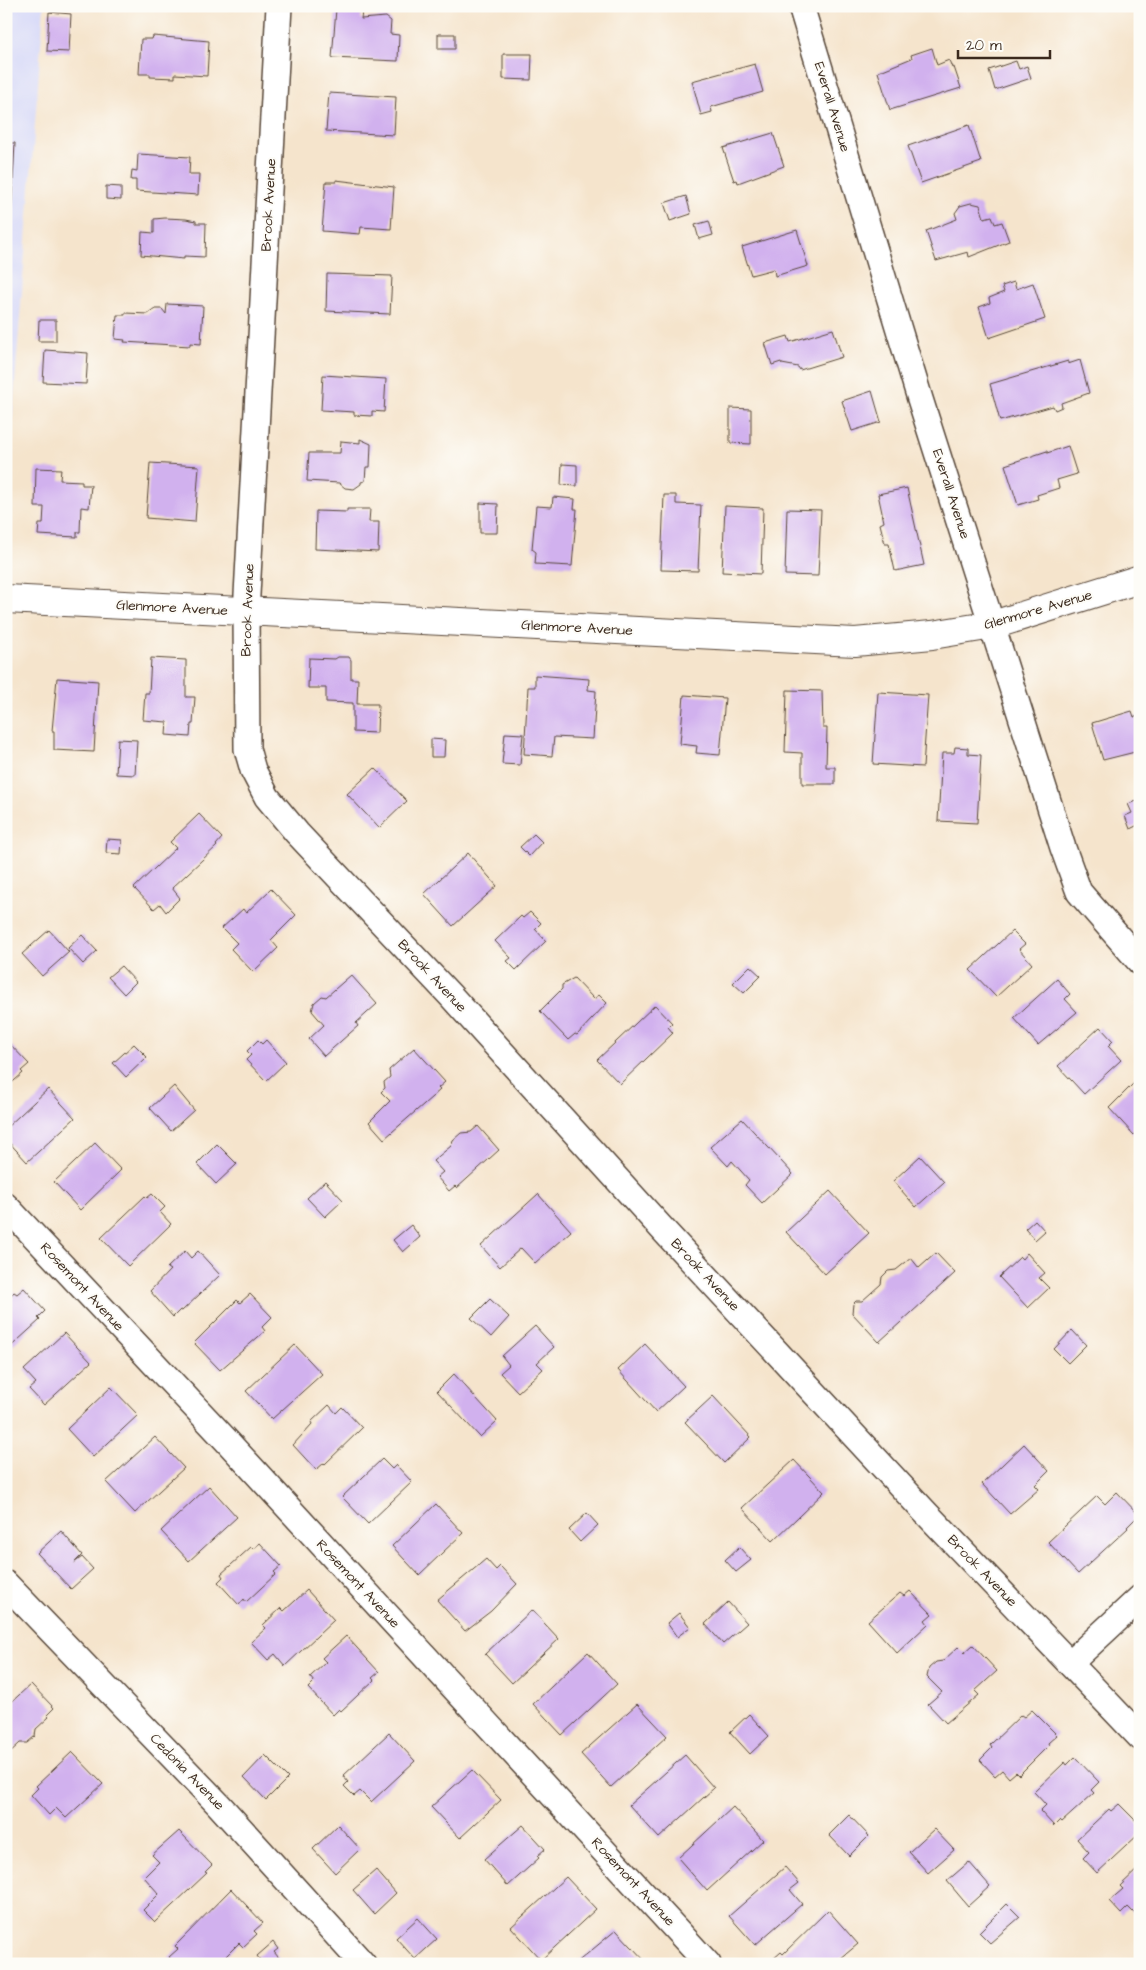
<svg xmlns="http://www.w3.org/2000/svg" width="1146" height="1970" font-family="'Architects Daughter',sans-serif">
  <rect width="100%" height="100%" fill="#fdfcf7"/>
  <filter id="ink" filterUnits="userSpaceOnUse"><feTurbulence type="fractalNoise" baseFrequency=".02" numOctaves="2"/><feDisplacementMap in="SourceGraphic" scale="10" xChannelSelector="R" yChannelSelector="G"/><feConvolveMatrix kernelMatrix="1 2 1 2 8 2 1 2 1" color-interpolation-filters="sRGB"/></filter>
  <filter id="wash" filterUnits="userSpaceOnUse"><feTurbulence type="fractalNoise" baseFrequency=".0096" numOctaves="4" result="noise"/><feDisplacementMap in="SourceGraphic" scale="20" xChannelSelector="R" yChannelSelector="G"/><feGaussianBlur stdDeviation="1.12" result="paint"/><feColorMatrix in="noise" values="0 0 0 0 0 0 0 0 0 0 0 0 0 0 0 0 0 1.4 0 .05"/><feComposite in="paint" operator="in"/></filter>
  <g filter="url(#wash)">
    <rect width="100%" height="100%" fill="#f5e4cc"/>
    <path fill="#d6d8f8" d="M6,6H44L6,499Z"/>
    <g id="blocks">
      <path fill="#d1b1ee" d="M336,9L362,11L361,19L386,17L391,21L390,34L399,35L398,61L332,58Z
        M49,12L71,14L69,52L47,51Z
        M438,34H455V49H438Z
        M153,36L209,41L207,76L175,74V78L150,77V74H139L141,39H152Z
        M932,48L937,65L949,60L952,68L954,67L961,88L890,110L878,72L912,58L911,55Z
        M503,54H532L531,80L503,79Z
        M1016,61L1019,69L1027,66L1031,78L995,90L989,70Z
        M755,64L763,92L711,107L712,112L701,115L692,81Z
        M329,93L396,97L394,135L326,131Z
        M969,125L981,162L921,183L908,146Z
        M773,133L784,166L738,183L737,180L734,181L723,148Z
        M6,143H15L11,219H6Z
        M138,154L190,157L189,174H199L198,195L136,191V180H131L132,170L137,171Z
        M336,180L394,187L391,229L361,227L360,234L322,231L326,182H336Z
        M106,186L121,187V200L106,199Z
        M686,196L691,214L670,221L664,203Z
        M971,203L980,205L984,218L992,216L995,224L1002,222L1009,241L969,257L968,252L936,261L926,231L957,219L955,213L960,206Z
        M165,218L186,219L196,221V223H206L205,257L184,256V259L141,255L142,232L154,233V219Z
        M709,221L713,235L699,239L695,225Z
        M797,230L808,266L775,276L774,269L751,275L742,247Z
        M327,274L392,276L390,314L326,311Z
        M1014,282L1016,289L1033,283L1045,319L989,338L979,307L990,303L989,298L1004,292L1002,286Z
        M167,304L203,306L201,344L190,343V346L124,342L125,340L115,339L117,315H125V313L148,314L155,309H162L166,314Z
        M39,320H56V341H38Z
        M833,329L842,357L800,370L798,367L782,364L781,362L772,365L765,343L788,336L790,342Z
        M45,350L88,353L86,384L43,382Z
        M1080,360L1089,393L1061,403L1062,407L1055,410L1053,406L1000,421L990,384L1068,361V364Z
        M323,375L386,379L384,412L372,411V416L354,415V412L321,410Z
        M872,391L881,422L852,431L842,401Z
        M730,408L751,409V444L730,443Z
        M360,439L371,444L370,467H366L365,481L361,482V484L354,489L345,488L339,483L307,481L309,453H340L341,441L360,443Z
        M1068,446L1077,474L1057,480L1059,488L1037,495L1038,499L1018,505L1005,465L1047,451V453Z
        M150,463L199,466L195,522L146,518Z
        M562,464L577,465V486L561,485Z
        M36,468L61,469L60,480L82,481V485H91L89,508L81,507L80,532H77V537L38,535L39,524H43L44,507H35Z
        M907,488L924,565L895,571L889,544H885L880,524L884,522L878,494Z
        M664,495H676V504L701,505L698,571L661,570Z
        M553,497L575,499L574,509H577L572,566L535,564L536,552L532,549L536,506L552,507Z
        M480,503L498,504L497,533H480Z
        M725,506L763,508L761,574L722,572Z
        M347,509H370L369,522H379L378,552L315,549L316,511L347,512Z
        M787,509L821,510L818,576L785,575Z
        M338,657H349L351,660V679H358L357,704H378L377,733L353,732V703L326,702V688H308L309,658L335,659Z
        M151,658L186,660V697H195L193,724H191L190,737L166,735L167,722L143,720L145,693H149Z
        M535,675L589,679L588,690L596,691L593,739L554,737L552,756L524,754L528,687H535Z
        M57,678L98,681L94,752L54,750V731H52Z
        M787,690L822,691L823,728H827L826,767H835V784H802V753L785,752Z
        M878,692L928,695L923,767L873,764Z
        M684,695L725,698L720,755L696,753L697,746L680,744Z
        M1132,711L1134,717L1140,715L1139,751L1103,760L1092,723Z
        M505,733L523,734L520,765L502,764Z
        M118,739L137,740L135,775L116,774Z
        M431,739L445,740L444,757H431Z
        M955,747L968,748V754L981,755L977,823L938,821L942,753H954Z
        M375,768L407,801L379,828L347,794Z
        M1140,800V829L1138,825L1130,829L1125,816L1132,813L1128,804Z
        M199,814L222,838L216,845L217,846L172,888L180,898L166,912L160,904L154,909L134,888L176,848L170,842Z
        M534,834L542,842L529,856L520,847Z
        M107,839L122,840L121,854L106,853Z
        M468,853L497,886L453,926L424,894Z
        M271,889L296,915L271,940L278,948L253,972L231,949L237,943L222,928L243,909L246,913Z
        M530,912L541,923L535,929L546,941L516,970L507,961L511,958L495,941L521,916L523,918Z
        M49,930L69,952L42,976L22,954Z
        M1012,931L1025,944L1019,949L1032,964L996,997L970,970Z
        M82,935L97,951L83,964L68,948Z
        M121,966L136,982L124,994L108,977Z
        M750,966L761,976L744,993L733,983Z
        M351,975L377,1004L356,1023L358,1026L324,1056L309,1039L324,1025L312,1011L314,1003L322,996L326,997Z
        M574,978L594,999L599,995L607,1003L577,1035L575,1034L568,1040L540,1011L562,989V985Z
        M1057,979L1070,994L1065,999L1077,1012L1038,1045L1014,1018Z
        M655,1005L672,1023L668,1027L673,1033L620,1084L597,1060Z
        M1100,1027L1113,1041L1108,1046L1121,1060L1084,1094L1058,1066Z
        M6,1040L29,1064L21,1071L23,1073L6,1088Z
        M258,1040L262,1044L266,1040L286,1062L266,1081L246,1060L251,1055L247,1051Z
        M134,1044L147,1057L126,1077L113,1063Z
        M414,1048L445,1082L438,1088L440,1090L384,1139L369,1122L390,1101L381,1092L385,1088L384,1082L390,1077L389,1070Z
        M1137,1080L1140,1083V1129L1134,1135L1109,1108Z
        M174,1086L194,1110L171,1131L150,1108Z
        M48,1089L75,1118L27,1162L6,1139V1128Z
        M742,1119L793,1174L762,1203L745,1185L749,1180L732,1161L728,1166L710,1147Z
        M478,1126L499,1150L457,1188L455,1186L449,1191L437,1177L443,1172L433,1161L451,1146L453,1140L461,1133L471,1132Z
        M95,1143L121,1170L80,1210L54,1182Z
        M217,1144L237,1164L216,1184L197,1164Z
        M920,1156L944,1182L916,1207L893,1181Z
        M325,1181L343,1200L325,1217L307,1198Z
        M830,1191L869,1233L825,1274L786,1232Z
        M152,1194L165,1207L160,1212L171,1224L128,1266L101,1238L145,1196L147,1198Z
        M538,1194L571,1231L535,1263L521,1248L500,1267L481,1246Z
        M1035,1220L1045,1231L1035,1240L1025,1229Z
        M411,1225L420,1237L403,1252L393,1240Z
        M185,1251L191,1258L198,1251L220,1275L182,1311L180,1310L173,1317L150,1291L170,1270L167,1268Z
        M936,1253L955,1273L879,1342L852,1313L853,1304L856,1301H862L881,1284L882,1277L888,1271L896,1270L911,1258L919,1268Z
        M1027,1253L1045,1273L1039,1278L1049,1288L1028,1308L999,1277L1020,1257L1022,1259Z
        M24,1288L45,1311L38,1318L40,1320L6,1351V1300L14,1292L17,1294Z
        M250,1294L272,1317L262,1327L265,1331L220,1370L194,1343L237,1300L240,1303Z
        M490,1299L509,1317L491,1337L471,1318Z
        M535,1326L554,1347L537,1363L543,1369L518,1392L500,1373L509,1365L502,1356Z
        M1072,1330L1086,1345L1068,1363L1054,1349Z
        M64,1333L91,1362L44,1405L29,1389L36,1383L24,1370Z
        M645,1344L684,1386L656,1412L618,1370Z
        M295,1345L322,1374L272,1419L246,1391Z
        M454,1374L497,1421L480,1437L437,1391Z
        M111,1387L138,1415L93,1457L67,1429Z
        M713,1396L751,1437L724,1463L685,1422Z
        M329,1405L336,1413L342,1407L362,1428L325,1464L324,1463L316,1470L293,1445L312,1424L311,1422Z
        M155,1437L184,1468L135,1513L106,1482Z
        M1024,1444L1049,1471L1035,1485L1039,1489L1010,1514L982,1484Z
        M382,1459L392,1469L396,1465L412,1482L368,1524L342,1497Z
        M794,1460L824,1492L773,1541L742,1508Z
        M209,1486L237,1517L189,1561L161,1531Z
        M1117,1492L1139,1515L1127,1527L1128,1528L1078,1574L1048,1542L1097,1496L1105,1504Z
        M436,1504L463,1533L419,1575L392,1546Z
        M587,1513L598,1525L580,1542L569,1530Z
        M61,1531L82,1555L74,1563L82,1557L93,1569L71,1589L37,1553Z
        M260,1543L281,1566L274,1572L276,1574L246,1602L244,1599L239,1605L218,1582L223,1577L221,1574L251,1547L253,1549Z
        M739,1547L751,1560L736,1572L725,1560Z
        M486,1559L496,1570L500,1566L517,1584L491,1611L465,1631L437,1600Z
        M307,1590L334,1620L285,1666L275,1654L268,1660L251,1642L266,1628L263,1625L281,1608L284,1611Z
        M910,1591L932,1614L925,1620L928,1624L897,1653L868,1621L900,1593L904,1596Z
        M728,1602L747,1623L723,1644L705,1624Z
        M532,1610L559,1639L512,1683L485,1654Z
        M679,1613L690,1627L677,1637L667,1623Z
        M346,1636L379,1672L372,1678L374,1680L341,1711L339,1709L333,1715L308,1688L314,1682L310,1677L326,1662L322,1658Z
        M973,1645L997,1671L975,1691L979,1695L946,1723L928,1704L942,1692L927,1677L929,1668L936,1662L943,1661L958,1647L964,1653Z
        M588,1652L617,1684L562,1735L533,1704Z
        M31,1684L54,1708L47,1715L49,1717L36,1729L35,1736L27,1743H20L6,1756V1707Z
        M637,1704L667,1736L611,1787L581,1754Z
        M1032,1710L1057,1735L1048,1743L1049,1745L1019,1775L1016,1772L1009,1778L1002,1770L995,1776L980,1760L992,1748L990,1745L1021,1715L1024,1717Z
        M749,1714L769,1736L750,1754L730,1732Z
        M389,1733L415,1761L371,1802L360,1791L354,1796L344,1786L348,1782L343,1776Z
        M72,1752L103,1784L66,1818L56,1808L49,1815L31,1795L38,1788L36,1786Z
        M265,1755L288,1778L266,1800L244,1777Z
        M685,1755L714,1788L659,1838L629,1805Z
        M1075,1757L1099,1782L1091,1790L1094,1793L1062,1822L1060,1820L1054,1826L1040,1811L1046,1805L1034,1792L1065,1762L1067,1765Z
        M472,1770L501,1800L460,1838L431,1807Z
        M1119,1804L1140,1825V1833L1097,1873L1083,1858L1089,1852L1077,1839L1109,1809L1111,1811Z
        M733,1807L763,1840L707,1891L678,1858Z
        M849,1815L869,1836L849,1856L829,1835Z
        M338,1825L360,1849L335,1873L313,1849Z
        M523,1825L545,1849L537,1856L539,1858L508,1886L484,1859Z
        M934,1829L954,1850L928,1873L909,1852Z
        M179,1831L212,1865L205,1872L207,1873L155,1922L143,1910L159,1894L144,1877L159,1862L152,1855Z
        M969,1862L990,1886L968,1906L947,1881Z
        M785,1867L799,1883L790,1890L802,1904L755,1945L729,1916Z
        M1140,1867V1919L1128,1907L1121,1914L1109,1901L1123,1889L1120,1886Z
        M376,1870L396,1893L374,1914L353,1890Z
        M566,1877L596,1909L541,1960L511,1927Z
        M231,1889L263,1923L254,1931L257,1934L243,1947L239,1943L218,1964H191L189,1961L186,1964H175L169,1957L178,1949L175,1946Z
        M1007,1904L1020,1917L990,1943L979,1932Z
        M828,1910L858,1944L834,1964H776L772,1960L781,1952L783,1954Z
        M418,1918L437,1939L415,1959L396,1938Z
        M616,1930L646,1962L644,1964H575Z
        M273,1942L278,1949L274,1952L284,1964H263L257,1956Z"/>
    </g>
  </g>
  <g filter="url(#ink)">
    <use href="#blocks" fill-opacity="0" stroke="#574638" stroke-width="1"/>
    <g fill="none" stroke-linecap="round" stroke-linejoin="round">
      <defs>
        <path id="street" d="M279,6L246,613L247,749L253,770L267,797L297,833L450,995L666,1233L925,1512L1140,1737
          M801,6L920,399L1063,848L1079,892L1140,962
          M6,1206L225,1439L708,1964
          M6,1584L219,1805L363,1964
          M1070,1663L1140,1598"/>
        <path id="secondary" d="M6,599L855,642L932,635L993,625L1140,579"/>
      </defs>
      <use href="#street" stroke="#574638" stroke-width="28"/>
      <use href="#secondary" stroke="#574638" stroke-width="30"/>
      <use href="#street" stroke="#fff" stroke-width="25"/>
      <use href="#secondary" stroke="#fff" stroke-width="28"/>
    </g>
  </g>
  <g text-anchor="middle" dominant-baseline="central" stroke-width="4" stroke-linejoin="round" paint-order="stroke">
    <g font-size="14" fill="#3b2a1e" stroke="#fdfcf7">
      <text transform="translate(832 107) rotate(73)">Everall Avenue</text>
      <text transform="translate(269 205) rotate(-87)">Brook Avenue</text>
      <text transform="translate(951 494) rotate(72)">Everall Avenue</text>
      <text transform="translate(172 608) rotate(3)">Glenmore Avenue</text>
      <text transform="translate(248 610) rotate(-88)">Brook Avenue</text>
      <text transform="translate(1038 610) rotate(-16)">Glenmore Avenue</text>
      <text transform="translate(577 628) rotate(3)">Glenmore Avenue</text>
      <text transform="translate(432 976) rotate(47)">Brook Avenue</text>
      <text transform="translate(705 1275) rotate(47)">Brook Avenue</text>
      <text transform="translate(82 1287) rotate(47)">Rosemont Avenue</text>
      <text transform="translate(982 1571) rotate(46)">Brook Avenue</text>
      <text transform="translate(358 1584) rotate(47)">Rosemont Avenue</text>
      <text transform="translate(187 1772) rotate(46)">Cedonia Avenue</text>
      <text transform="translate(633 1882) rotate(47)">Rosemont Avenue</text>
    </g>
  </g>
  <rect width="1146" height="1970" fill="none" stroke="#fdfcf7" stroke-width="25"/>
  <path d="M958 50v8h92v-8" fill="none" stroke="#3b2a1e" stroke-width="2.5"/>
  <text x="966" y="50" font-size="15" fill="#3b2a1e" stroke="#fdfcf7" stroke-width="4" paint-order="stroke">20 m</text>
</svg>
